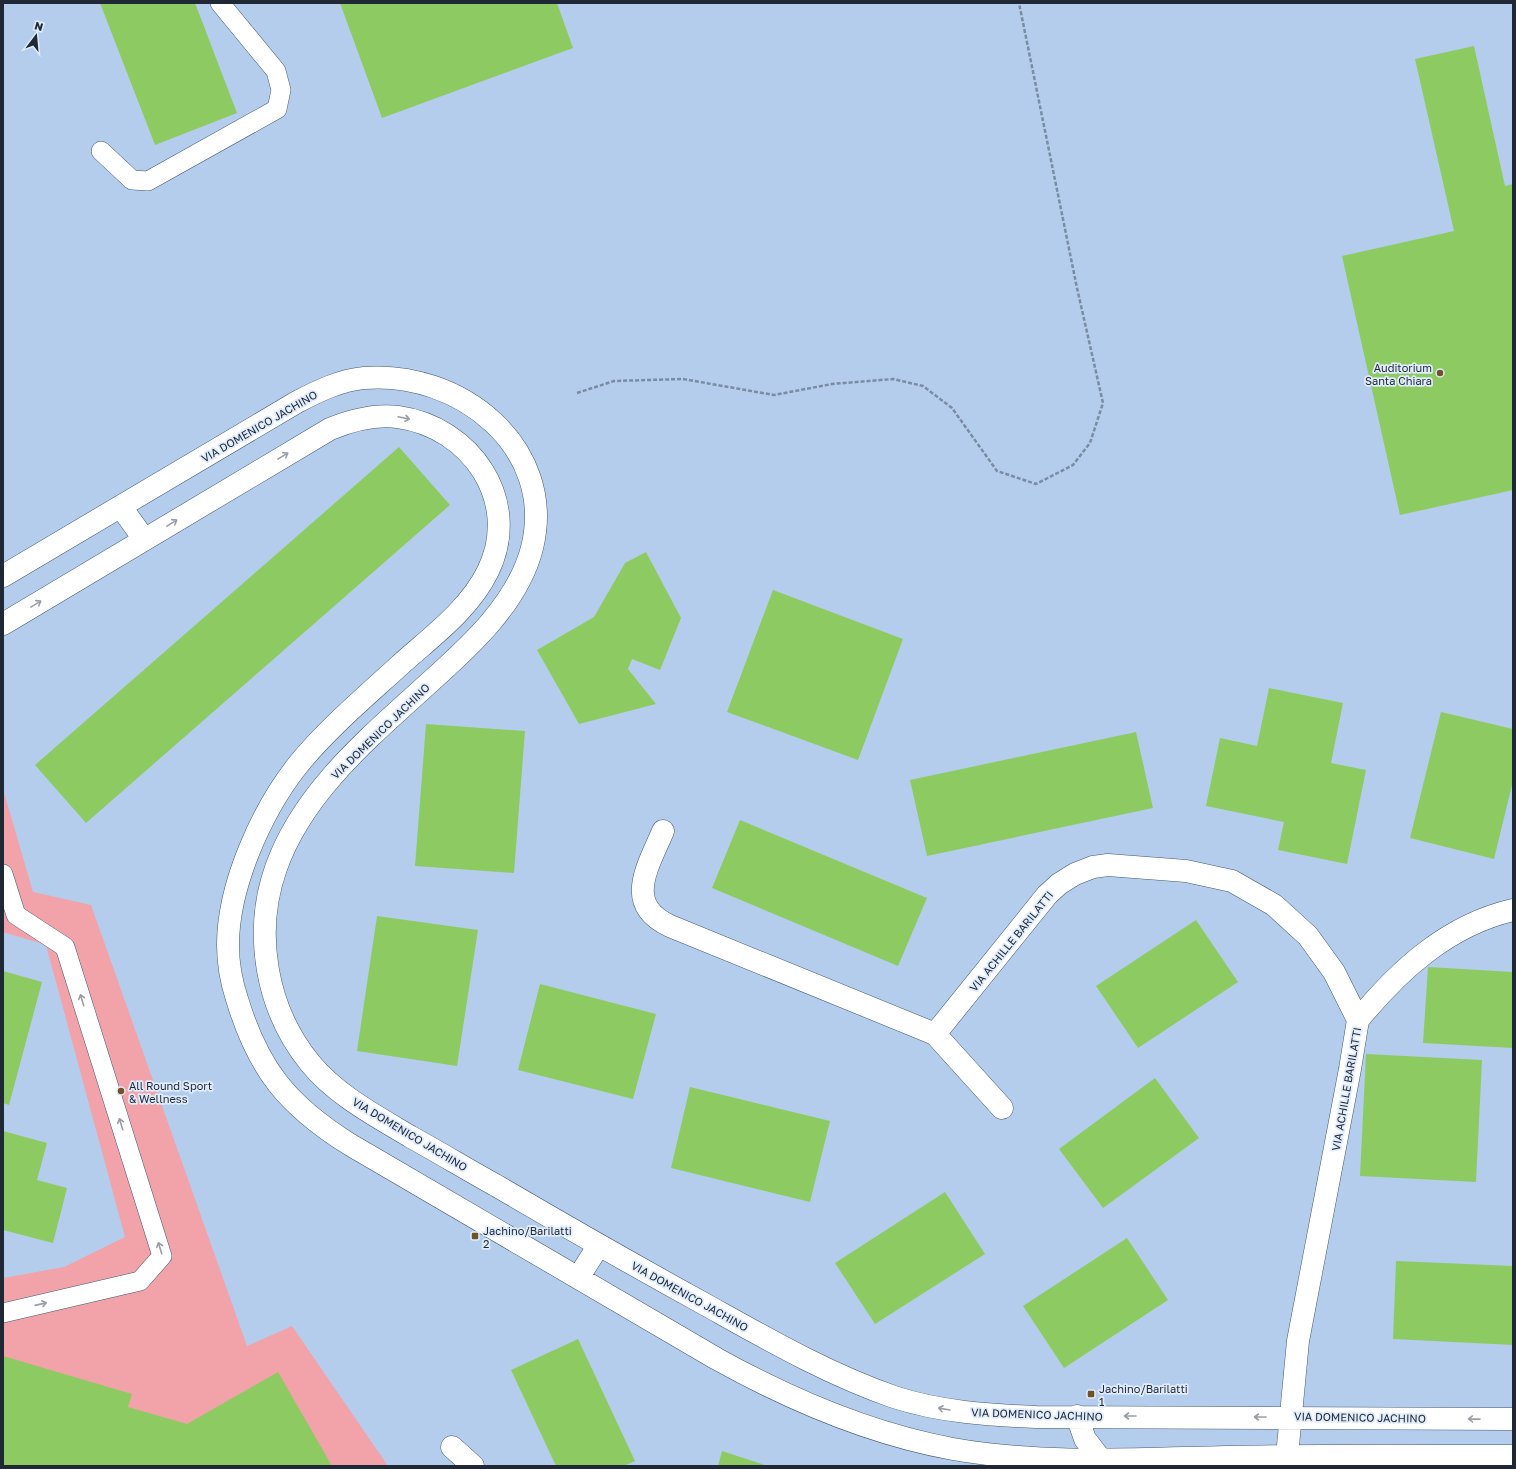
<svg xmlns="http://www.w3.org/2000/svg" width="1516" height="1469" font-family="'Golos Text',sans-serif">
  <rect width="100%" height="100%" fill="#b4cdec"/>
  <path fill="#f2a2a9" d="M3,789L33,892L91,905L247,1346L292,1326L388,1466H3V1278L64,1267L125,1237L46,945L3,932Z"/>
  <path fill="#8dcb62" d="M100,3H195L237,113L155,145Z
    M340,3H557L573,48L382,118Z
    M1474,46L1505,186L1513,184V490L1400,515L1342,256L1454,231L1415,59Z
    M399,447L450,505L86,823L35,765Z
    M646,552L681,618L660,670L632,659L628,669L656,704L579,724L537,650L594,617L625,563Z
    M773,590L903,639L858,760L727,712Z
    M1269,688L1343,703L1331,763L1366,770L1347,864L1278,850L1284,822L1206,806L1220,738L1257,746Z
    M1441,712L1513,729V781L1494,859L1410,838Z
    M426,724L525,731L514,873L415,866Z
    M1136,732L1153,808L927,856L910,780Z
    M740,820L927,898L898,966L712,888Z
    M377,916L478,930L457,1066L357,1051Z
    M1196,920L1238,982L1138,1048L1096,986Z
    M1428,967L1513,972V1048L1423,1043Z
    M3,971L42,982L9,1105L3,1103Z
    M540,984L656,1014L633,1099L518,1070Z
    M1366,1054L1482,1060L1476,1182L1360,1176Z
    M1155,1078L1199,1138L1103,1208L1059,1149Z
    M690,1087L830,1121L810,1202L671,1168Z
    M3,1131L47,1143L37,1180L67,1188L53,1243L3,1230Z
    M945,1192L985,1254L875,1324L835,1263Z
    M1127,1238L1168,1300L1064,1368L1023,1306Z
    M1396,1261L1513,1266V1345L1393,1339Z
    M578,1339L635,1461L624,1466H556L511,1370Z
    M3,1356L132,1394L128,1407L187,1424L278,1372L332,1466H3Z
    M722,1451L768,1466H718Z"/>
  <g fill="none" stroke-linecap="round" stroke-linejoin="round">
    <defs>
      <path id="lane" d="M101,151L132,180L148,181L277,109L281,90L276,71L220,3
        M3,874L16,915L65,947L162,1256L140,1281L3,1313"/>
      <path id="street" d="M121,507L144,539
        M3,576L297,402C318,391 341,380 364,378C459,370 557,447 532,548C518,603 470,646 430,682C371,736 303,791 276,868C253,933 266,1009 310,1063C336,1095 376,1116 411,1137C440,1153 468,1170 497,1186C567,1227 637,1267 708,1306C769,1340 828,1374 894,1397C940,1412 988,1415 1036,1417L1513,1419
        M3,624L330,429C352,420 374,414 398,417C471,427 522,501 488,571C469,610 431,637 400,665C365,697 327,729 297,766C261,812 228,886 228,945C228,964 231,981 237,999C258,1069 287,1105 349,1144L717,1359C791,1400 870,1434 953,1449C1043,1465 1136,1459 1227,1457C1322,1455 1418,1456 1513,1456
        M663,831C648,867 623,904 670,926L935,1034L1047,895L1059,884L1075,874L1093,867L1108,865L1186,871L1232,881L1274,905L1308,936L1334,972L1358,1020L1350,1069L1298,1341L1287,1456
        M1358,1020C1399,970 1448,925 1513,910
        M935,1034L1002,1108
        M578,1278L599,1245
        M1077,1416L1085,1439L1106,1466
        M452,1447L473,1466"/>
    </defs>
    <use href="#lane" stroke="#435872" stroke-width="20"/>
    <use href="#street" stroke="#435872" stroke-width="23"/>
    <path stroke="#798ca3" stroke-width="2.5" stroke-dasharray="4 2" stroke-linecap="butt" d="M577,393L614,381L683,379L774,395L832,384L893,379L923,386L952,408L997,471L1036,484L1073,465L1090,443L1103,403L1077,288L1019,3"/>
    <use href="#lane" stroke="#fff" stroke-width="19"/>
    <use href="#street" stroke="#fff" stroke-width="22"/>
  </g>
  <defs><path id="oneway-shaft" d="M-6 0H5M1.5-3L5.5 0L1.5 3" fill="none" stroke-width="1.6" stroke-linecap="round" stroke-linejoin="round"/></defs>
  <g stroke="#9a9ea4">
    <use href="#oneway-shaft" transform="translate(404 418) rotate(12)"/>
    <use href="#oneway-shaft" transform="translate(283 456) rotate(-31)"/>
    <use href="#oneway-shaft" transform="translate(172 523) rotate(-31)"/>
    <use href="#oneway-shaft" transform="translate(36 604) rotate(-31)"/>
    <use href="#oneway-shaft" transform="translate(82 1000) rotate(-107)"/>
    <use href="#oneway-shaft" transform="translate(121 1124) rotate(-107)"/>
    <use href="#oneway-shaft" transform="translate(160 1248) rotate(-107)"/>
    <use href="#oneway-shaft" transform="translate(41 1304) rotate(-13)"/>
    <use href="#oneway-shaft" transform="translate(944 1409) rotate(-170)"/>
    <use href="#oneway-shaft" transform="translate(1130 1416) rotate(-180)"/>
    <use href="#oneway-shaft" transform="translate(1260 1417) rotate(-180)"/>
    <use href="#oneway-shaft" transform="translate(1474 1419) rotate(-179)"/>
  </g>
  <g fill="#705226" stroke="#e0ecfc" stroke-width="1.5">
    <circle cx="1440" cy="373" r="4"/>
    <circle cx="121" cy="1091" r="4"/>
    <rect x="471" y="1232" width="8" height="8" rx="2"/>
    <rect x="1087" y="1390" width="8" height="8" rx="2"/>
  </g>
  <g text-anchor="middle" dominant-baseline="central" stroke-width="3.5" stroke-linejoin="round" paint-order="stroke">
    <g font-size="11" fill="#1f2834" stroke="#e0ecfc" text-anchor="start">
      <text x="1432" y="367" text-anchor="end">Auditorium<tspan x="1432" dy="13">Santa Chiara</tspan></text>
      <text x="129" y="1085">All Round Sport<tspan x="129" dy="13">&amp; Wellness</tspan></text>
      <text x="483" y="1230">Jachino/Barilatti<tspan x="483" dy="13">2</tspan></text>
      <text x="1099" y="1388">Jachino/Barilatti<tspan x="1099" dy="13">1</tspan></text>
    </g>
    <g font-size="11" fill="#1f2834" stroke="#e0ecfc">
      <text transform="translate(259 426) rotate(-30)">VIA DOMENICO JACHINO</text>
      <text transform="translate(380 731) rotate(-44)">VIA DOMENICO JACHINO</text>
      <text transform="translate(1011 941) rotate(-51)">VIA ACHILLE BARILATTI</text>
      <text transform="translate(1346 1089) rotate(-80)">VIA ACHILLE BARILATTI</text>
      <text transform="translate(410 1134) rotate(31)">VIA DOMENICO JACHINO</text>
      <text transform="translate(690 1296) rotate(29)">VIA DOMENICO JACHINO</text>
      <text transform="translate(1037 1414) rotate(2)">VIA DOMENICO JACHINO</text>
      <text transform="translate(1360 1417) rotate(1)">VIA DOMENICO JACHINO</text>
    </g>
  </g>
  <rect width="1516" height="1469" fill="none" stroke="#1f2834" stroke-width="8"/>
  <g transform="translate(36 36) rotate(16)" stroke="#e0ecfc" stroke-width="3" paint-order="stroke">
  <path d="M0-3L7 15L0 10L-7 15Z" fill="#1f2834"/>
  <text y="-6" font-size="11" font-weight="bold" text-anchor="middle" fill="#1f2834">N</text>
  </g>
</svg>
